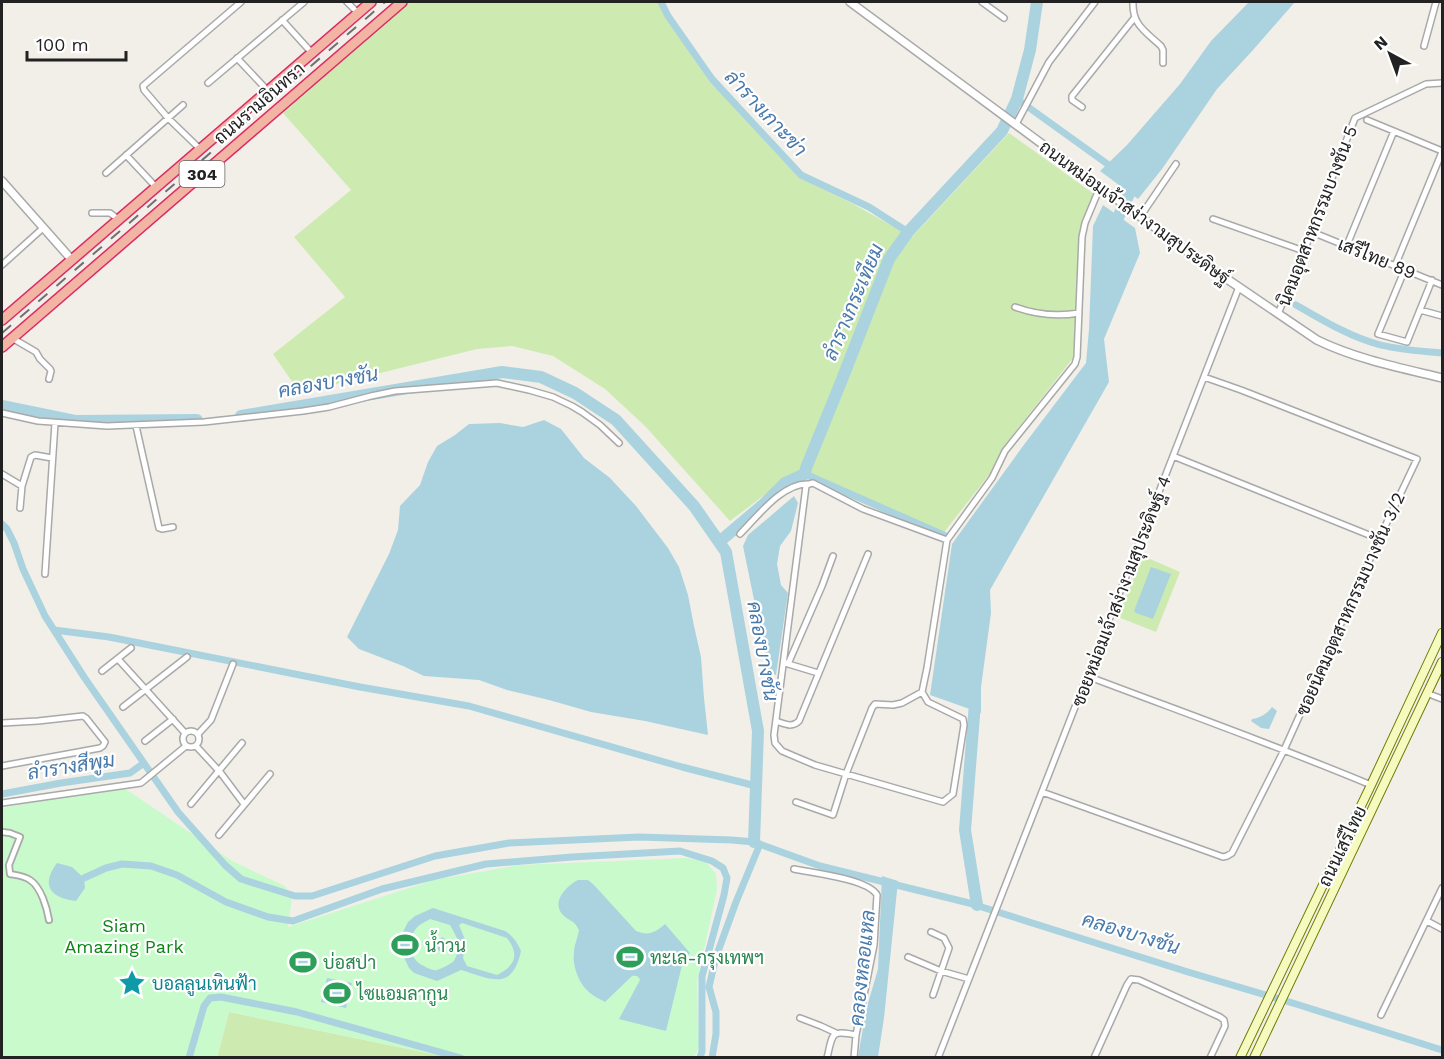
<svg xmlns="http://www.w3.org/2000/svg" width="1444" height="1059" font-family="'Work Sans',Sarabun,sans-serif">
  <rect width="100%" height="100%" fill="#f2efe9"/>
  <path fill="#cdebb0" d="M410,2H659L668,21L709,81L740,113L798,177L853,204L912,237L1009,133L1094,194L1080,232L1073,358L1002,449L989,475L941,536L852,498L808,476L787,478L730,521L645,426L605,389L553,356L512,346L477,349L300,393L273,354L345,297L294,237L351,190L283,113Z
    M1143,556L1180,572L1156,632L1118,617Z
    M229,1012L447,1057L217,1058Z"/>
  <path fill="#c8facc" d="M121,786L232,861L285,886L292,897L288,927L434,880L520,865L686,858L705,861L716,874L717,890L697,981L699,1048L694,1057H447L229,1012L217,1057L2,1058V808Z"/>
  <path fill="#aad3df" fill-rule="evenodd" d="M1249,2H1295L1253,50L1217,89L1162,169L1138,199L1100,171L1127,145L1180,84L1211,41Z
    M1103,205L1135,228L1140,253L1104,339L1109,382L990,590L991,613L981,687V713L930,695L952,544L1023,446L1086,363L1089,329L1093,226Z
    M544,420L561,429L584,458L610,478L636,506L668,548L679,567L688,595L694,626L701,657L704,698L708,735L645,721L591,712L549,700L507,690L479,680L424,676L403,666L359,649L347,637L389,554L398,530L400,506L420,485L428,462L437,446L455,435L469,424L500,423L523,427Z
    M794,496L798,503L791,531L780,546L777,564L781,585L788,593L776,675L769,673L743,546L748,535Z
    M1151,567L1171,574L1153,619L1136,613L1134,611Z
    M1272,707L1277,711L1269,729L1261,728L1251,721L1252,719C1260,718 1267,714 1272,707Z
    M57,863L72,867L84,878L85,888L76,901C51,898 40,886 57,863Z
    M882,876L898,881L884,1018L878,1057H858L866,1010L878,969Z
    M578,880H588L594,885L636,931C648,936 655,933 665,924L690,953L683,961L666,1031L619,1019L640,980C639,976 636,975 632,976L605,1002C600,999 593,996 589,992C579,984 572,965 574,953C574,945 578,937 579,930C574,920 571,922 564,916C550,903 565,887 578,880Z
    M433,908L505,931C513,936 517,942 521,951C512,992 491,979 461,970L437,981L414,973L409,968L399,947L404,930L408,922L415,916ZM430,919L450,925C458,939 462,945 454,961C449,965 443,968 437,970C432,971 428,968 424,966C410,960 406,943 415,930C418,925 425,922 430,919ZM462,923L507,938C520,955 515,966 497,975L467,966L463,958L466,942L459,925Z
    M443,937L448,945C443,949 436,954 430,950V944Z
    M301,952L304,956L308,953L312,954L313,957L312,961L309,963V966L307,969H304L302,966L297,968L294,967V962L297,960L296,958L297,955Z
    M327,978L352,983L346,1008L321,1002Z"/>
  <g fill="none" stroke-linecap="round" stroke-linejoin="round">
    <path stroke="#aad3df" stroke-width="7" d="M661,2L668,16L712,79L801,175L869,207L908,232
      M1017,99L1113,168
      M1296,305C1321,319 1348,336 1377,344C1398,350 1421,351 1442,353
      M805,474L946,536
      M2,524L7,529L14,543L23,569L45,616L84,677L178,812L225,865L241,879L295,896H312L435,856L509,843L639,837L732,840L754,842L820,866L969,903L1188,972L1296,1004L1442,1050
      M54,630L109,637L360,687L469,706L682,767L756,786
      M2,794L61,783L130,773L144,763
      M84,878L106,868L122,864L151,866L177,875L226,902L268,917L293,921L382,889L486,864L572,857L680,851L712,861L723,868L727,878L724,895L702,976V1051L700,1058
      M189,1058L204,1006L210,998L221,997L297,1012L461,1058
      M712,1058L716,1034V1012L709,987L716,957L736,902L760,844"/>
    <path stroke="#aad3df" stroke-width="12" d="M1114,231L1115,224L1136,179
      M2,406L75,421L197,420
      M241,416L502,372L541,377L575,393L616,420L694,506L726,552L758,731L754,842
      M719,542L764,504L785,483L805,474L806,468L841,382L889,259L908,232L1002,131L1017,99L1030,50L1037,2
      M974,696L975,703L965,830L977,905"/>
    <defs>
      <path id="pedestrian" d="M2,832L10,833L20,837L9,865L10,874C16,875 25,876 30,880C41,887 47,908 49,920"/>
      <path id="minor" d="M347,2L358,13
        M982,2L1004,18
        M1133,2C1132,25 1146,32 1161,46L1163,50V63
        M282,20L312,53
        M1424,46L1436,2
        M237,58L268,91
        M208,83L304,2
        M1082,107L1072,100V96L1135,17
        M1367,120L1442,151
        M1016,124L1049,62L1095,2
        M200,149L168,118L144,90L143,86L241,2
        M126,155L156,187
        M106,173L183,105
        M92,213H110L118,219
        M1140,217L1176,164
        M1213,219L1304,251
        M1312,232L1442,285
        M1347,245L1394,131
        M2,265L43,228
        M1395,266L1442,152
        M1405,269L1378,334L1407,342L1432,280
        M1015,307C1037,315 1056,317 1079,313
        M1420,310L1442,316
        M1278,314L1304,251L1355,118L1426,84L1442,83
        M12,338L36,352L40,359L50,369L51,371L49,379
        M2,413L38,421L107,426L204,422L303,411L329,407L371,396L395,391L497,383L529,390L553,397L572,406L582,412L600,425L619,443
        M136,426L159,528L162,529L173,527
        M1173,456L1379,539
        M2,474L22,486L20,508
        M22,486L31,457L35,455L52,458
        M740,534C757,517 783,482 809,484
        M947,540L863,509L813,483L809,484L806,486L774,735L775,743L782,751L815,765L943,802L953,794L964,725L963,719L928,702L922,692L927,668L947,540L992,478L1005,451L1075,364L1077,357L1082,237L1085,223L1100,187
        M45,574L55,423
        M118,659L185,733
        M785,663L818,673
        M788,664L822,586L833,556
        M102,671L131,648
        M1087,676C1182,712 1278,746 1371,785
        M1429,694L1442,699
        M123,707L187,657
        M776,721C785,724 792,728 799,721L868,554
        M2,723L38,721L83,716L86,718L105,742L103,746L100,748L2,766
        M183 739a8 8 0 1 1 16 0a8 8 0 1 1-16 0Z
        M198,734L211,720L233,664
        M145,741L173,719
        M196,746L220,772L244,804
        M1042,792L1223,857L1227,856L1232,853L1284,750L1379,539L1417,459L1241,390L1204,377
        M796,802L833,815L846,774L872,708L875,704L893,705L902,703L922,692
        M2,803L141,783L186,746
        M191,804L242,743
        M219,835L270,774
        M794,869C813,873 868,879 877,895L874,945L856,1035L854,1058
        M1427,921L1442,929
        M931,932L944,938L949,948L933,995
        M908,957L941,971L969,979
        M1381,1015L1442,888
        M800,1018L821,1026L836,1033
        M827,1058C833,1033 830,1030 856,1035
        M938,1058L1239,287
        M1094,1058L1127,985L1131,979L1139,980L1220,1017L1224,1020L1225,1026L1210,1058"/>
      <path id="tertiary" d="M850,2L1199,260L1317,340C1356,359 1401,368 1442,378
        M2,181L72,260"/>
      <path id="secondary" d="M1240,1058L1371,785L1442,633
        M1254,1058L1442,662"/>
      <path id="trunk" d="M2,320L371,2
        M2,347L402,2"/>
    </defs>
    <use href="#pedestrian" stroke="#a9a9a9" stroke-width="8"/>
    <use href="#minor" stroke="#a9a9a9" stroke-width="8"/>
    <use href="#tertiary" stroke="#a9a9a9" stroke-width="10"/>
    <use href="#secondary" stroke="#707d05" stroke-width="10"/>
    <use href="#trunk" stroke="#dc2a67" stroke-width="12"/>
    <use href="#pedestrian" stroke="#fff" stroke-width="4.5"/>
    <use href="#minor" stroke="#fff" stroke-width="5"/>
    <use href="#tertiary" stroke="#fff" stroke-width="7"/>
    <use href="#secondary" stroke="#f7fabf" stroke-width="8"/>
    <use href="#trunk" stroke="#f2b4a3" stroke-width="9"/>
    <path stroke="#707070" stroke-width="2" stroke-dasharray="12 12" stroke-linecap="butt" d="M2,333L385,2"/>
  </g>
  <defs>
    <symbol id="stadium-bare" viewBox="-9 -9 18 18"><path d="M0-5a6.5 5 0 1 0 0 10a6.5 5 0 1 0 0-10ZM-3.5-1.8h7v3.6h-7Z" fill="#2e9e5b" stroke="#fff" stroke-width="2.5" paint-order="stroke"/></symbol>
    <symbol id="sight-bare" viewBox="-9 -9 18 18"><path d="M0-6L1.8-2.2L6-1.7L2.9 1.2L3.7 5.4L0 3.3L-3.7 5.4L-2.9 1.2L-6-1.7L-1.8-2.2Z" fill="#0f9aa8" stroke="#fff" stroke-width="2.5" paint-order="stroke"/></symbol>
  </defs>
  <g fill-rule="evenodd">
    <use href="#stadium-bare" x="386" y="926" width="38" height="38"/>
    <use href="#stadium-bare" x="611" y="938" width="38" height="38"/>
    <use href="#stadium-bare" x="284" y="943" width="38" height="38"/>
    <use href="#sight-bare" x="113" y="964" width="38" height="38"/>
    <use href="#stadium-bare" x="318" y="974" width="38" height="38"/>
  </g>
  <g text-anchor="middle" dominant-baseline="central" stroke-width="4.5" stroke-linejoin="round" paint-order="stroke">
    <rect fill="#fff" stroke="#646464" stroke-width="1.5" x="179.5" y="161" width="45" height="26" rx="4.5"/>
    <g font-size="16" font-weight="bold" fill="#222">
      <text x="202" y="174">304</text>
    </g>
    <g font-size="18" fill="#222" stroke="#fff">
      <text transform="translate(259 103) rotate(-41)">ถนนรามอินทรา</text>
      <text transform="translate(1135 212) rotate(36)">ถนนหม่อมเจ้าสง่างามสุประดิษฐ์</text>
      <text transform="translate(1317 216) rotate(-69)">นิคมอุตสาหกรรมบางชัน 5</text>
      <text transform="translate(1377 258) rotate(22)">เสรีไทย 89</text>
      <text transform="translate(1121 591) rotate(-69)">ซอยหม่อมเจ้าสง่างามสุประดิษฐ์ 4</text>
      <text transform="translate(1350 604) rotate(-66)">ซอยนิคมอุตสาหกรรมบางชัน 3/2</text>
      <text transform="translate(1342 846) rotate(-64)">ถนนเสรีไทย</text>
    </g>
    <g font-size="18" fill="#0c8416" stroke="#fff">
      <text x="124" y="925">Siam<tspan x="124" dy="21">Amazing Park</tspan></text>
    </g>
    <g font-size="18" fill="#27864d" stroke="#fff" text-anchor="start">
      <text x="425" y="945">น้ำวน</text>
      <text x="650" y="957">ทะเล-กรุงเทพฯ</text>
      <text x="323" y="962">บ่อสปา</text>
      <text x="357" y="993">ไซแอมลากูน</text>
    </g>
    <g font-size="18" fill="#0d838f" stroke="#fff" text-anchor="start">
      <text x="152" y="983">บอลลูนเหินฟ้า</text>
    </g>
    <g font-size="20" font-style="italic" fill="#4a7aab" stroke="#fff">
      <text transform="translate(766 113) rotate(47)">ลำรางเกาะข่า</text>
      <text transform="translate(853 302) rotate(-67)">ลำรางกระเทียม</text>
      <text transform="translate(328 382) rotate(-10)">คลองบางชัน</text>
      <text transform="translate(763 651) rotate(80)">คลองบางชัน</text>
      <text transform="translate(71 766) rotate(-9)">ลำรางสีพูม</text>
      <text transform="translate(1131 933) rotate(17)">คลองบางชัน</text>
      <text transform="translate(862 968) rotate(-84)">คลองหลอแหล</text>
    </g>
  </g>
  <rect width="1444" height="1059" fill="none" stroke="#222222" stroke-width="6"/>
  <g transform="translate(1390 54) rotate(319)" stroke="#ffffff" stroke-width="4.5" paint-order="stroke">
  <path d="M0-4.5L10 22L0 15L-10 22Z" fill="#222222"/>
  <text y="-9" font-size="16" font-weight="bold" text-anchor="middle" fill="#222222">N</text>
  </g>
  <path d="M27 51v9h99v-9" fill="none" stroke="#222222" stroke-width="3"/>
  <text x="36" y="51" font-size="18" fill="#222222" stroke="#ffffff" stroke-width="4.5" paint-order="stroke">100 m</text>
</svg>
